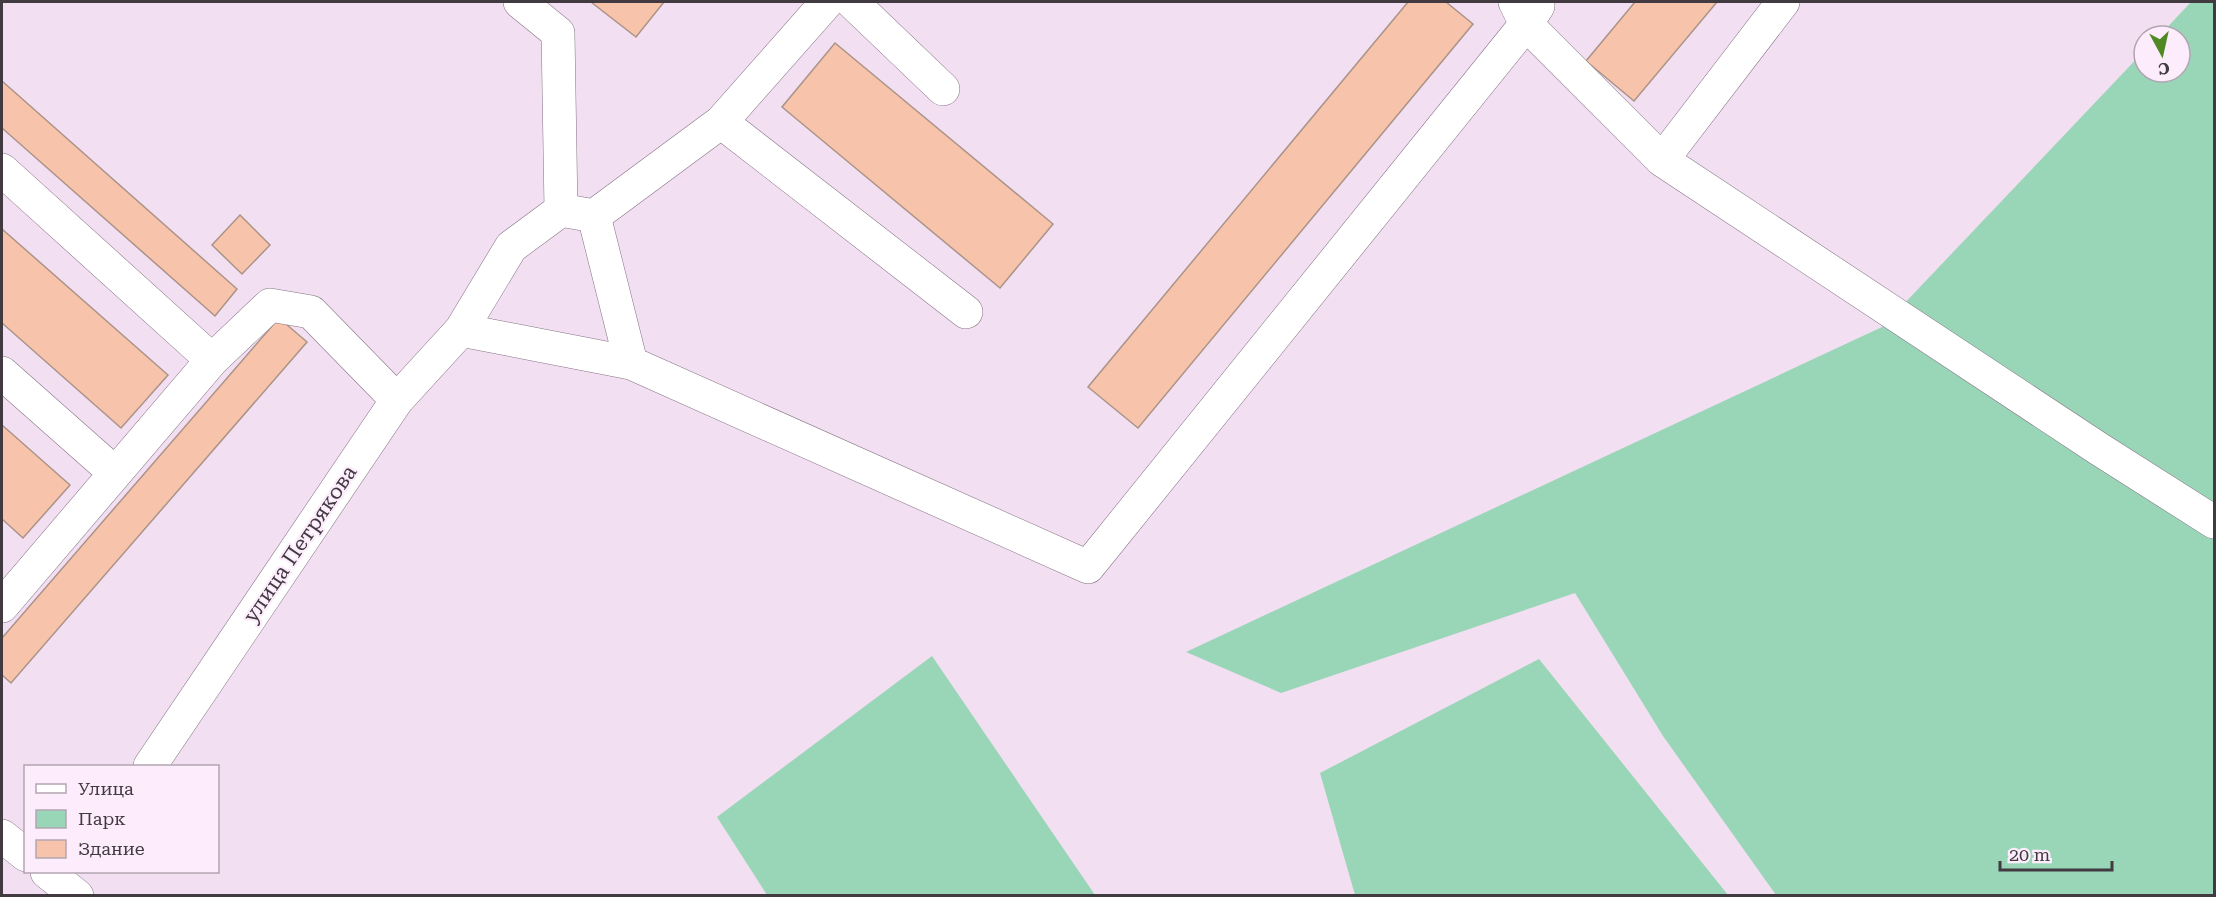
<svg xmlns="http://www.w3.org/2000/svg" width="2216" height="897" font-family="'Roboto Serif',serif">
  <rect width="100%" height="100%" fill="#f2dff1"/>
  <path fill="#99d6b8" d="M2191,2H2214V895H1776L1663,736L1575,593L1281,693L1186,652L1882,327L2144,51V72H2180V36H2159Z
    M932,656L1095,895H767L717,817Z
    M1539,659L1728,895H1355L1320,773Z"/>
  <path fill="#f7c4ab" stroke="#ab9388" stroke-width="1.5" d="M591,2H664L636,37Z
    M1408,2H1446L1473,24L1138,428L1088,387Z
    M1635,2H1717L1634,101L1586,61Z
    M835,43L1053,224L1000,288L782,107Z
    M2,81L237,289L215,316L2,128Z
    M240,215L270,245L242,274L212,245Z
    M2,229L168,375L121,428L2,323Z
    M279,318L307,342L11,683L2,675V638Z
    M2,425L70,485L23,538L2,519Z"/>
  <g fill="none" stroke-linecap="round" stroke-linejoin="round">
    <defs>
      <path id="minor" d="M520,2L558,33L561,210
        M852,2L943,89
        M1538,6L1526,24L1662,160L2099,449L2214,522
        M721,122L966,312
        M1662,160L1783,2
        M2,170L212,360
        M594,216L721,122L827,2
        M461,330L631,363L1088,567L1526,24L1515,2
        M2,373L115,473
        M2,606L212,360L270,305L311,312L397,400
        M150,766L397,400L461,330L511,247L561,210L594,216L631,363
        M2,836L26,855
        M47,872L77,896"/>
    </defs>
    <use href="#minor" stroke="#857384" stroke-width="34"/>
    <use href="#minor" stroke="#fff" stroke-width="33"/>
  </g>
  <g text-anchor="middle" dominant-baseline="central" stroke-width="4.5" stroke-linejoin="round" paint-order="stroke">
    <g font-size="21" fill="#413a41" stroke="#fdedfc">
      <text transform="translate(300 544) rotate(-56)">улица Петрякова</text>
    </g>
  </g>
  <rect width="2216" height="897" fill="none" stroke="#413a41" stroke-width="6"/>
  <rect x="24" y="765" width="195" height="108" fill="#fdedfc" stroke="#b2a5b1" stroke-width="1.5"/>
  <rect x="36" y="784" width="30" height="9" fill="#ffffff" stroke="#b2a5b1" stroke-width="1.5"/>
  <text x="78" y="795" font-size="18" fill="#413a41">Улица</text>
  <rect x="36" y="810" width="30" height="18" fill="#99d6b8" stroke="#b2a5b1" stroke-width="1.5"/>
  <text x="78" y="825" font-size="18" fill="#413a41">Парк</text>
  <rect x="36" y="840" width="30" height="18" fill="#f7c4ab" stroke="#b2a5b1" stroke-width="1.5"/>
  <text x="78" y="855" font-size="18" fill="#413a41">Здание</text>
  <g transform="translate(2162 54) rotate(172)"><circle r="28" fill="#fdedfc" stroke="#b2a5b1" stroke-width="1.5"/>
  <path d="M0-4.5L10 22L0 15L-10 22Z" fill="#508823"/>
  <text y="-9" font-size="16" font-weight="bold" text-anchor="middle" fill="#413a41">С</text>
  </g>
  <path d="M2000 861v9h112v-9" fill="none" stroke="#413a41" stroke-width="3"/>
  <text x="2009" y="861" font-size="18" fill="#413a41" stroke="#fdedfc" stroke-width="4.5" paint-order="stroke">20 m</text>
</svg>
